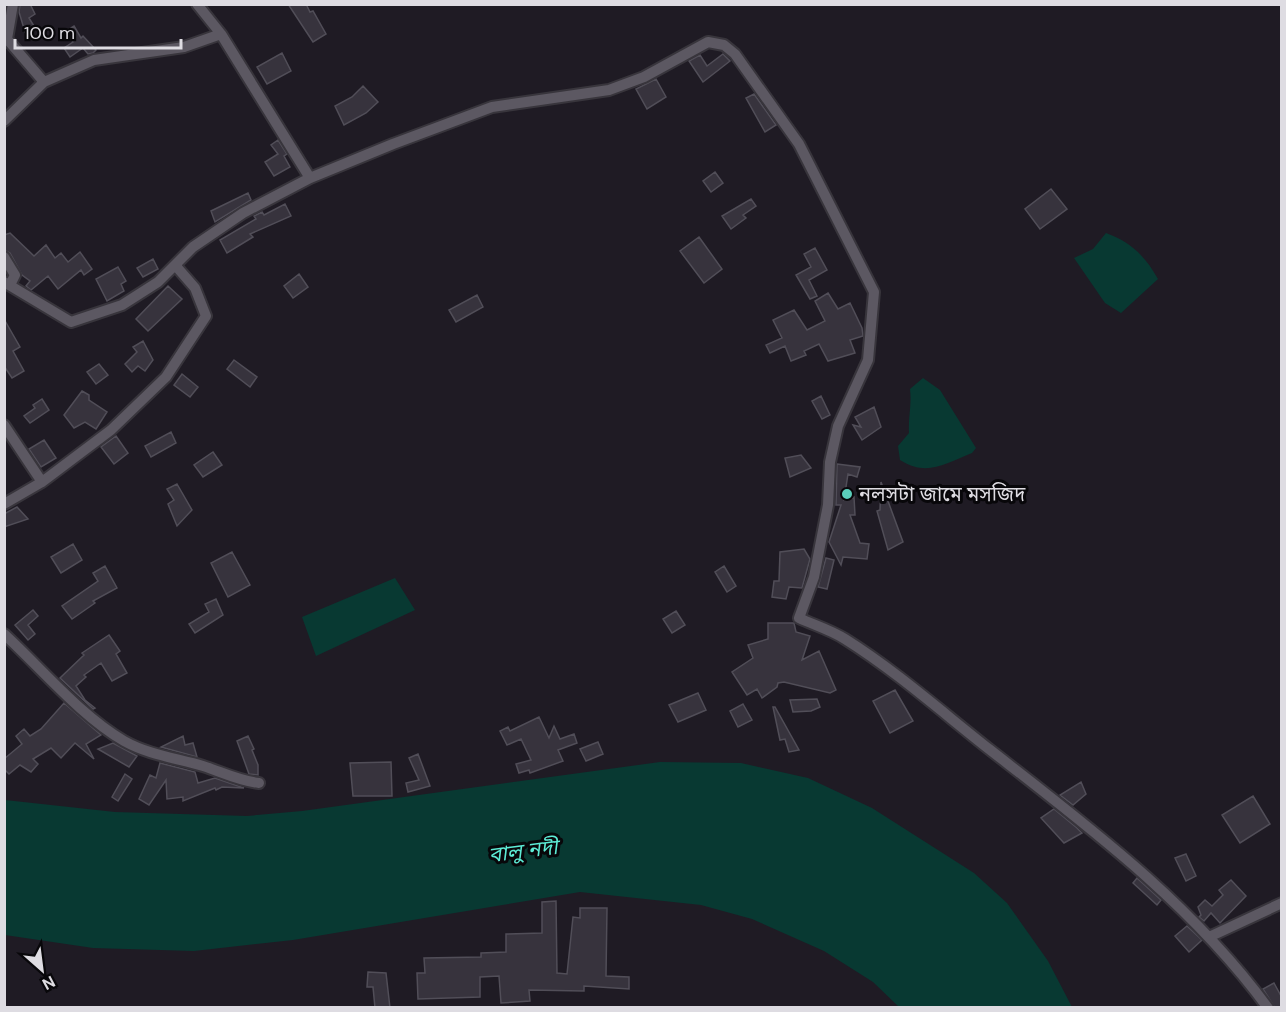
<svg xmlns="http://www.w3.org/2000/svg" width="1286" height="1012" font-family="'DM Sans','Noto Sans Bengali',sans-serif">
  <rect width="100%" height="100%" fill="#1f1b24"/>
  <path fill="#083932" d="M1106,233C1131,242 1145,256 1158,279L1121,313L1105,303L1074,258L1093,249Z
    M923,378L940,390L976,448L972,453C944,464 927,477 900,460L898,446L909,433C908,417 912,405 910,389Z
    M395,578L415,610L316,656L302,617Z
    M660,762L741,763L808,778L872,808L974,873L1007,903L1048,961L1072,1007H899L873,982L824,951L752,919L701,905L580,892L293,940L194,951L93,948L5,935V800L115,812L247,816L302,811Z"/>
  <path fill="#37333d" stroke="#514e58" stroke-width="1.5" d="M20,4H30L35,14L29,18L34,26L25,32L19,12Z
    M288,4H306L310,12L313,11L326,34L313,42Z
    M74,26L81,38L83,36L96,50L93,53L88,54L83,48L70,57L64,48L73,42L66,31Z
    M282,53L291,71L267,84L257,67Z
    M723,54L730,61L703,82L689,61L700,55L707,66Z
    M656,79L666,97L647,109L636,89Z
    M363,86L378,102L366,113L344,125L335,106L352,97Z
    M754,94L776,125L765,132L746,98Z
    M278,140L287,154L284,156L290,167L274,176L265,162L278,154L271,145Z
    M715,172L723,183L711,192L703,181Z
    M1051,189L1067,209L1040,229L1025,209Z
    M248,193L251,200L215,222L211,211Z
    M751,199L756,206L743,215L746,218L731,229L722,216Z
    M285,204L291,216L250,234L253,237L227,253L220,240L256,219L254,216L262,212L264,215Z
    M10,233L34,256L46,245L55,258L61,253L68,262L80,252L92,269L84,275L81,270L58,289L48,276L31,290L26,286L30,281L22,275L10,253L4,250V235Z
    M699,237L722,269L704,283L680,251Z
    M815,248L827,270L809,280L817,296L810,299L796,275L811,267L804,254Z
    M153,259L158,269L143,277L137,268Z
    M118,267L126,281L121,284L124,291L107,301L96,279Z
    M299,274L308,287L293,298L284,286Z
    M168,286L182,299L148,331L136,319Z
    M828,293L838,309L850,303L862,328L863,336L850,340L855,353L828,361L819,344L804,351L806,355L791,361L785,346L770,353L766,345L782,338L773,320L794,310L807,330L825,321L815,301Z
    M477,295L483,307L456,322L449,310Z
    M4,319L20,347L13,351L24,371L12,378L4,366Z
    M143,341L153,360L145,371L138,366L132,372L125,364L137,352L133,347Z
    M234,360L257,377L250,387L227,369Z
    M99,364L108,375L96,384L87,372Z
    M182,374L198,387L190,397L174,385Z
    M82,391L89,395V400L107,412L96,429L85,422L74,428L64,415Z
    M821,396L830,415L822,419L812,401Z
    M42,399L49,410L30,423L24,416L35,408L33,405Z
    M874,407L881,427L862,440L853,425L861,427L855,417Z
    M171,432L176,443L151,457L145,446Z
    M116,436L128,453L114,464L101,447Z
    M44,440L56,458L41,467L29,449Z
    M213,452L222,465L203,477L194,465Z
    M801,455L811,468L790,477L785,458Z
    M837,464L860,467L857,477L848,474L844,500L854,497L855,515H850L860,543L869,544L867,559L843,557L841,565L829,542L841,505H836Z
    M881,482L903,542L888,550L877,511L880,510Z
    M177,484L192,510L177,526L168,504L174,500L167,489Z
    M17,507L28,519L4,527V514Z
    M73,544L82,560L61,573L51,557Z
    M804,549L810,559L802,588L789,587L786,599L772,597L774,581H779L780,552Z
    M232,552L250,585L228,597L211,563Z
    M826,558L834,560L827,589L818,587Z
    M105,566L117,588L93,601L95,603L72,619L62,606L98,581L93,573Z
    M724,566L736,586L727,592L715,572Z
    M216,599L223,615L195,633L189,624L209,612L205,604Z
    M33,610L38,616L28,625L35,634L28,640L15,625Z
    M676,611L685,625L672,633L663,619Z
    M768,623H794L796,632L810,636L802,660L819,651L836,690L830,693L784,682L778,683L777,687L762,698L757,689L747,695L732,672L753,658L748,645L768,639Z
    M109,635L120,651L116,654L127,673L112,681L101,663L84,675L86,677L76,686L85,700L95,708L93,709L60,678L84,655L82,653Z
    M895,690L913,721L890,733L873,701Z
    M698,693L706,710L678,722L669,705Z
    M817,699L820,707L811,711L793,712L790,700Z
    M64,703L101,735L86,744L94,759L75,743L61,758L51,748L33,759L38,764L31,772L20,765L9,774L4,769V759L22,744L16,736L24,729L30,736L41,729Z
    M743,704L752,720L738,727L730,711Z
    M773,707H775L799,750L789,752L785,739L780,740Z
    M539,717L549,738L554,726L560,739L574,734L577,743L558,750L563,761L530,773L529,770L519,773L516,764L531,760L521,739L507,745L500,731L508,727L510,731Z
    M183,736L185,745L193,743L197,757L161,747Z
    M248,736L254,749L252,750L258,765V775L249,774L237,741Z
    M598,742L603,754L586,761L580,749Z
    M113,743L137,756L129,767L98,749Z
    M418,754L430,786L408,792L406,783L419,780L409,758Z
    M391,762L392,796H353L350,763Z
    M160,763L195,772L198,783L215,778L244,788L222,787L216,790L215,788L183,801V797L167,799L166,780L149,805L139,799L150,775L156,778Z
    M125,774L132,779L118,801L112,797Z
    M1081,782L1086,794L1073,805L1060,795Z
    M1253,796L1270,824L1240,843L1222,815Z
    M1054,809L1077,828L1082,833L1064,843L1041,818Z
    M1186,854L1196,876L1186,881L1175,858Z
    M1137,878L1161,900L1157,905L1133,883Z
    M1231,880L1246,896L1220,923L1211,913L1204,921L1199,917L1201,915L1198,907L1205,900L1212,906L1223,895L1219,890Z
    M556,901L557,973L567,974L573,917L580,918V908H607L606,976L629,977V989L584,986V991L529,990L530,1001L501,1003L499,976L480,977V997L418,999L417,973H425L424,958L481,957V953L506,952V934L542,933V902Z
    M1187,926L1202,940L1189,952L1175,936Z
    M368,972L386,973L390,1008H375L373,987H367Z
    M1274,983L1281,996V1008H1275L1263,989Z"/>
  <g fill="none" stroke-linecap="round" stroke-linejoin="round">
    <defs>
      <path id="minor" d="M13,4L7,39L44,82
        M197,4L221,34L310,178
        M4,121L44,82L94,60L184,47L221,34
        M4,257L15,275L10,285
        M4,282L71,322L122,305L158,282L193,247L243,213L310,178L393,144L492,107L609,90L644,77L708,42L724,45L735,54L799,144L874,292L868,360L838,426L830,462L828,505L814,577L799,618C814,625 831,630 845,639C896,671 942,712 989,749C1089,827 1192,904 1268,1008
        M4,425L42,482
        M4,504L42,482L111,430L166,377L206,316L195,288L175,265
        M4,634C41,668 81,716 124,741C149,755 176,758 203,766C222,772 239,781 259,783
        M1209,937L1282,903"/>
    </defs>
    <use href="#minor" stroke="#38353c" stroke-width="14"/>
    <use href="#minor" stroke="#5c5862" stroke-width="10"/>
  </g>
  <circle fill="#5bcebb" stroke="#08070a" stroke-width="2" cx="847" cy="494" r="6"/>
  <g text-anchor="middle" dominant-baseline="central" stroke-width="6" stroke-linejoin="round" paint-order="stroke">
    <g font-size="20" fill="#dedce2" stroke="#08070a" text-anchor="start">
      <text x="859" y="494">নলসটা জামে মসজিদ</text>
    </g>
    <g font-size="21" font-style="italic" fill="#5debd5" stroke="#08070a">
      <text transform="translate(523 851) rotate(-7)">বালু নদী</text>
    </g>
  </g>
  <rect width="1286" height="1012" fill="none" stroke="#dedce2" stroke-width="12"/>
  <g transform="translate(42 970) rotate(152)" stroke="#08070a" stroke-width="4.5" paint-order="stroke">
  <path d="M0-4.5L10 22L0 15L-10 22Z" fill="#dedce2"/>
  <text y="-9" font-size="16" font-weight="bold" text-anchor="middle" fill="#dedce2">N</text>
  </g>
  <path d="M15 39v9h166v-9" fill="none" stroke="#dedce2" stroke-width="3"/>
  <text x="24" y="39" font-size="18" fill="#dedce2" stroke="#08070a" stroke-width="4.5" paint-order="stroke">100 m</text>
</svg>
